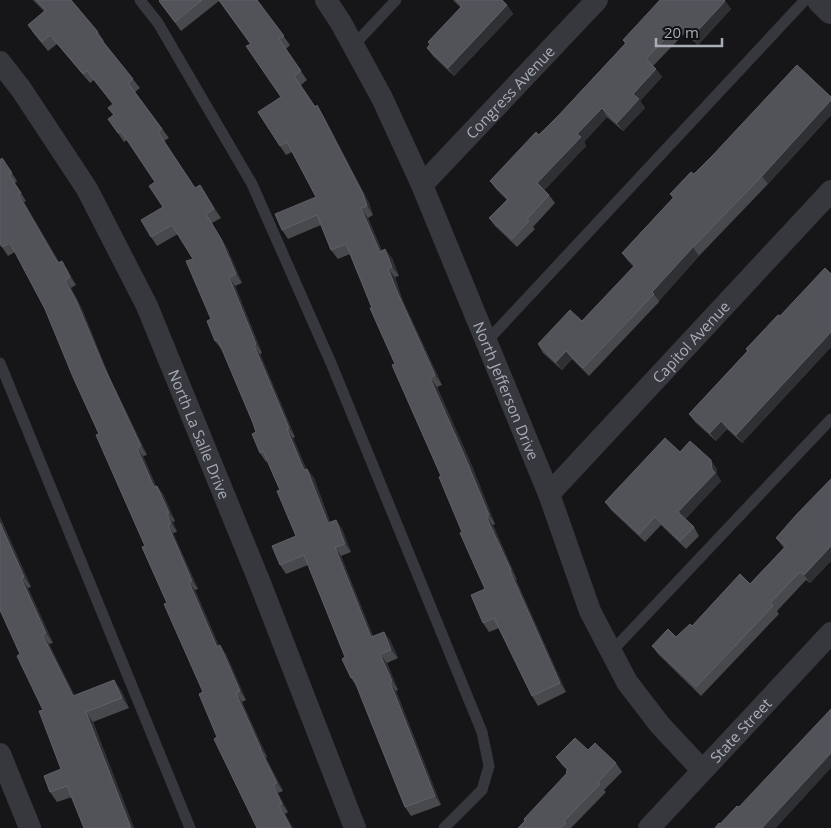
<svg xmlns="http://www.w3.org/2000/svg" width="831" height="828" font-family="'Open Sans',sans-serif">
  <rect width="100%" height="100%" fill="#161618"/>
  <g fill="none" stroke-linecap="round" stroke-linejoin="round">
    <path stroke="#37383d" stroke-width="11" d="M140,0L158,23L252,184L331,363L482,732L489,766L482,790L444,828
      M353,46L396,0
      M487,341L805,0
      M0,363L190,828
      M611,652L831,419"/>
    <g stroke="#37383d" stroke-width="22">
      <path id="s1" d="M326,0L341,23L382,98L422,185L549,494L590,611L627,682L660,725L702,770"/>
      <path id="s2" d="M0,62L21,89L87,189L147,306L260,583L355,828"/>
      <path id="s3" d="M422,185L597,0"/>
      <path id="s4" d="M549,494L831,191"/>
      <path d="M0,754L30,828"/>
      <path id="s5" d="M649,828L831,633"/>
    </g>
    <path stroke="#37383d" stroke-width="28" d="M821,0L831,10"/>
  </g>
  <path fill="#47494d" d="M33,0H71L98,32L104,41L103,42L140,88L135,92L169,138L164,141L195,188L200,185L221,218L212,223L227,248L242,283L235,286L262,353L260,354L295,437L293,438L306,469H307L314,478L330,522L336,520L342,529L351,552L341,556L373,636L390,640L398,658L387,663L398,690L396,691L441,805L411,816L405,807L357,687L351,678L345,657L308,565L286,574L280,565L296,536L280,490L267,461L266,462L260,453L256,432L253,423L222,350L215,341L211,319L193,259L178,234L157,246L151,237L163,207L155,182L127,140L124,142L108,119L113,115V104L94,80L90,83L57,44L48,51L34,34L28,25L44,11Z
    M160,0H257L290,45L286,49L307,80L301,85L315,106L323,115L369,203L373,215L368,218L382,251L392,258L399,276L395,277L402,299L442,385L437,387L472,466L495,524L493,525L517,580H516L566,692L538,706L532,696L499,628L489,632L483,623L485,589L441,476L350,254L338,259L331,250L321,225L288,239L282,230L316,197L292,152L286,155L280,146L281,97L250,44L219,1L181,31L159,1Z
    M453,0H502L507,5L513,14L454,76L433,56L427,48L430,45L428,42L461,8Z
    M725,1L731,9L698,45L685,33L653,66L662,77L640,101L645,108L623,131L607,117L584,142L586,146L544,190L549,195L555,203L533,227L535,229L517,247L495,226L489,218L507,200L496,189L490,181L558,116L625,44L623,40Z
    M831,97V115L768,184L699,256L659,301V302L589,376L572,359L562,370L543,353L538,344L582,321L634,267L628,261L622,253L673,198L670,194L694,174Z
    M8,167L17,181L15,183L26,201L24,202L59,262L67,269L76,285L71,288L82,309L109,376L147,455L143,456L156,486L163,494L175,521L173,522L177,532L173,533L198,589L195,590L219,646L226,654L246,700L242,702L267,757L266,758L283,791L278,793L288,812L285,814L293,828H257L217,737L203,692L145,546L99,434L45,309L15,252L8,256L2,247Z
    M831,274V347L742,443L727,429L716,441L695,422L689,414L747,351L746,349L780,316Z
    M680,452L717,469V475L721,481L685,519L694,527L699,536L686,549L661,525L645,542L611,510L605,502Z
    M831,479V561L810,583L806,580L777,611L779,614L701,696L658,654L652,646L676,637L750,584L784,548L776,538Z
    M0,517L31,587L28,588L53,643L49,644L74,695L121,690L129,708L93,722L134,828H84L72,797L57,802L50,792L61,769L43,710L20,654Z
    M588,750L616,763L622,772L604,790L606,792L571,828H518L567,774V770L562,765L556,757Z"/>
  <path fill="#2f3033" d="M725,1L731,9L698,45L692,37Z
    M507,5L513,14L454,76L448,68Z
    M656,69L662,77L640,101L645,108L623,131L617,123L633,94Z
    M831,100V115L768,184L762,176Z
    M317,105L323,115L369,203L373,215L367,206Z
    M602,108L607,117L584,142L586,146L543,192L537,183L577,134Z
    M200,185L206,194L221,218L214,209Z
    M18,194L24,202L64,271L58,263Z
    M361,208L368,218L386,261L380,252Z
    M206,214L227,248L242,283L236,274Z
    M693,247L699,256L659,301L652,292Z
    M385,249L392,258L399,276L392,267Z
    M62,261L67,269L76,285L70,277Z
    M388,268L395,277L402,299L442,385L435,375L396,289Z
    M229,277L235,286L262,353L256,344Z
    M65,280L71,288L82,309L109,376L147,455L141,446L104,367Z
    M831,332V347L742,443L736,435Z
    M254,345L260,354L295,437L289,428Z
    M566,351L572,359L562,370L556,362Z
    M430,378L437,387L472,466L495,524L489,515Z
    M721,421L727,429L716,441L710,433Z
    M287,429L293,438L311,479L304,470Z
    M137,448L143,456L160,496L154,487Z
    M711,460L717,469V475L721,481L684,521L678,512L712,469Z
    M307,469L314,478L334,532L328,523Z
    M157,486L163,494L175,521L169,513Z
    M167,514L173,522L177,532L171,523Z
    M486,516L493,525L517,580L511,570Z
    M0,517L31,587L24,577L0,523Z
    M336,520L342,529L351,552L345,544Z
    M168,525L173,533L198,589L192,581Z
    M831,546V561L810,583L804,575Z
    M335,547L341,556L377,646L371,637Z
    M510,571L516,580L566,692L560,683Z
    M21,578L28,588L53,643L46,633Z
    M189,582L195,590L223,655L217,647Z
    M384,632L390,640L398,658L391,650Z
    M42,634L49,644L80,706L73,696Z
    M220,645L226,654L246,700L240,691Z
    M380,654L387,663L398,690L392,681Z
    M114,680L121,690L129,708L122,698Z
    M390,682L396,691L441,805L435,796Z
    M236,693L242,702L267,757L261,749Z
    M86,712L93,722L134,828H131Z
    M260,749L266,758L283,791L277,783Z
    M831,753V768L776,828H762Z
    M273,785L278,793L288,812L282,804Z
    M279,805L285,814L293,828H291Z"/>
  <path fill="#525359" stroke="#5f6168" d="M36,0H71L98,32L96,33L133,79L128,83L162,129L158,132L195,188L200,185L214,209L206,214L221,239L236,274L229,277L256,344L254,345L289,428L287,429L304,470L307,469L328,523L336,520L345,544L335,547L371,637L384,632L391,650L380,654L392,681L390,682L435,796L405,807L353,677L351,678L342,659L345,657L304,555L280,565L272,546L296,536L277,491L280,490L263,451L260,453L252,434L256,432L253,423L218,340L215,341L207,321L211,319L186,261L193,259L172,225L151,237L141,220L163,207L149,186L155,182L121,131L118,133L108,119L114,115L108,108L113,104L87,71L83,74L50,35L42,42L28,25L46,10Z
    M160,0H202L175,22L159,1Z
    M219,0H257L284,36L279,39L301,71L294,76L315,107L317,105L363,194L367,206L361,208L380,252L385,249L392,267L388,268L396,289L435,375L430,378L465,457L489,515L486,516L511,570L510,571L560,683L532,696L494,618L483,623L471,595L485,589L460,533L462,532L439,477L441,476L392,365L395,364L370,308H372L346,244L331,250L317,215L282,230L275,214L316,197L287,142L280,146L258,112L281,97L246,46L251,44Z
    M456,0H502L507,5L448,68L427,48L430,44L428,42L462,6Z
    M660,0H724L725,1L692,37L679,24L646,59L656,69L633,94L639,99L617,123L602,108L577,134L581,137L537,183L549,195L527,219L529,221L512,239L489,218L508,199L490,181L536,132L539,135L558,116L626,43L623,40Z
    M797,65L831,97V100L762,176L693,247L652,292L654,294L583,368L566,351L556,362L538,344L570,310L582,321L635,265L622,253L674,197L670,194L691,172L694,174L713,155Z
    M2,158L12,173L9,175L21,193L18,194L58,263L62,261L70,277L65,280L76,300L104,367L141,446L137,448L154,487L157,486L169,513L167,514L171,523L168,525L192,581L189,582L217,647L220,645L240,691L236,693L261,749H260L277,783L273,785L282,804L279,805L291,828H257L214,739L217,737L199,694L203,692L164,604L167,603L142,547L145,546L96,435L99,434L73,377L45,309L10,243L2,247L0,244V160Z
    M825,268L831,274V332L736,435L721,421L710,433L689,414L748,351L746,349L778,315L780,316Z
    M665,438L680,452L690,441L711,460L712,469L715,473L678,512L694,527L680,541L655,517L639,534L605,502Z
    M831,479V546L804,575L800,572L770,603L773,606L696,687L652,646L668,629L676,637L690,624L692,626L740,574L750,584L786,546L776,538L797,514Z
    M0,523L24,577L21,578L46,633L42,634L73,696L114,680L122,698L86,712L131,828H84L67,786L50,792L44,776L61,769L39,711L43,710L17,656L20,654L0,610Z
    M831,709V753L762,828H715L719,823L720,824L737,806L739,807Z
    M575,738L588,750L595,743L616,763L598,782L600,784L564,821L566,823L561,828H518L525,821L524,819L567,773L566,772L568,769L556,757Z"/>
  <g text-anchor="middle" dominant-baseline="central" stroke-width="5" stroke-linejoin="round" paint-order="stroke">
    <g font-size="15" fill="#a8adb8" stroke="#111113">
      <text stroke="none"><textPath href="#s3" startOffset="128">Congress Avenue</textPath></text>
      <text stroke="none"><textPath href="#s4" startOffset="208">Capitol Avenue</textPath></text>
      <text stroke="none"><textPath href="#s1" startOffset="431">North Jefferson Drive</textPath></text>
      <text stroke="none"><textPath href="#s2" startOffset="424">North La Salle Drive</textPath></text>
      <text stroke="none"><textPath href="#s5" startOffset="134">State Street</textPath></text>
    </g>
  </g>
  <path d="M656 38v8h66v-8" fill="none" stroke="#a8adb8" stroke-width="2.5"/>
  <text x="664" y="38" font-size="15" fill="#a8adb8" stroke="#111113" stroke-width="4" paint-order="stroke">20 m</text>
</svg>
